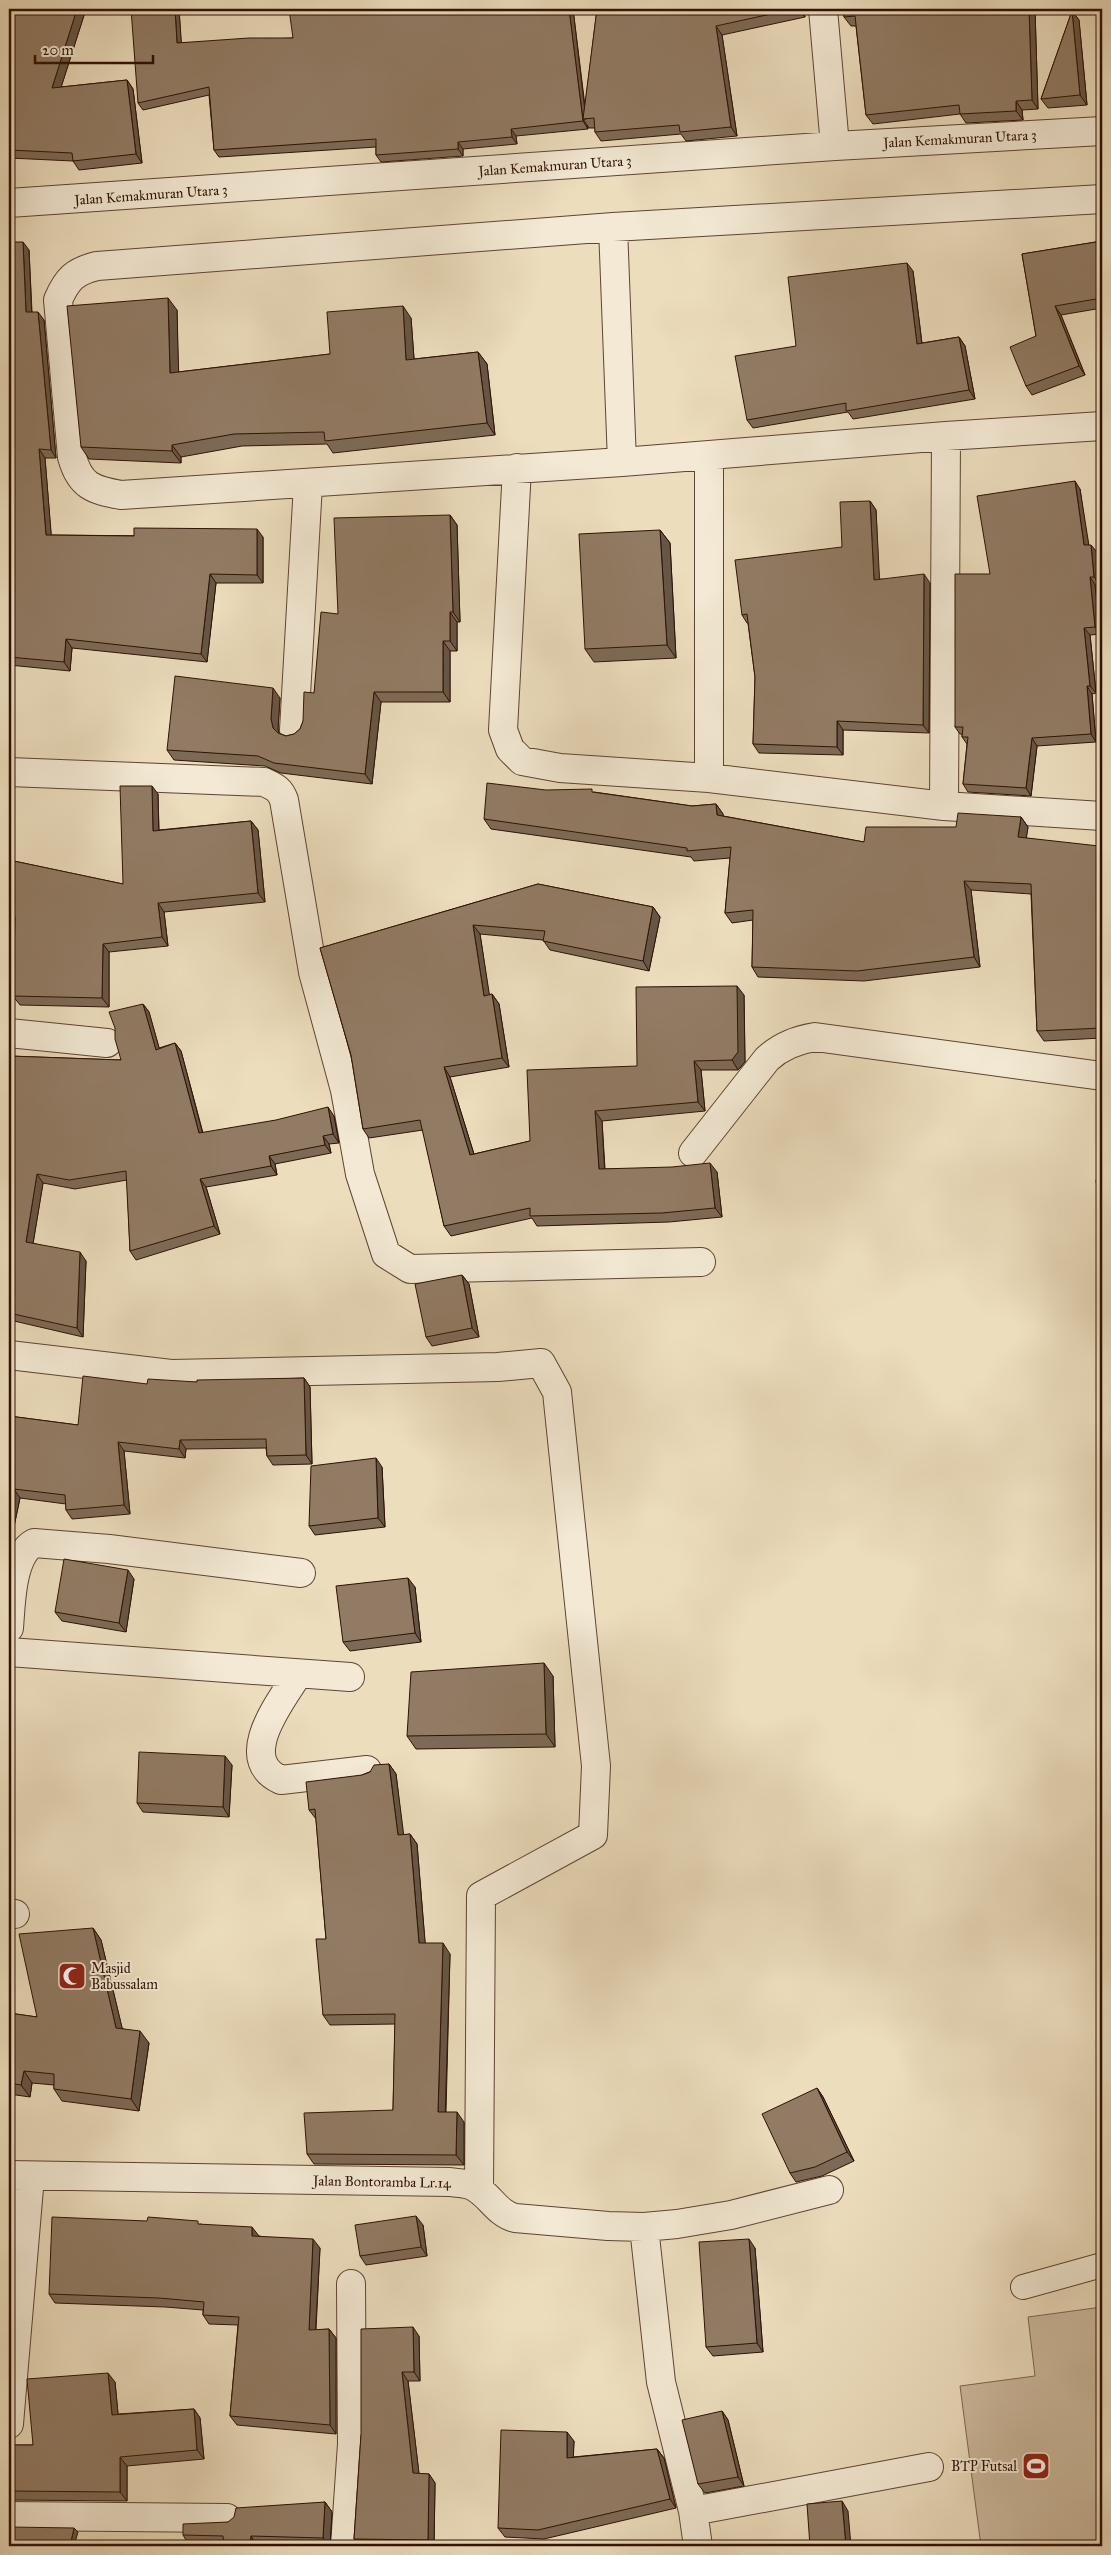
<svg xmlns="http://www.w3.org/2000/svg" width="1111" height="2555" font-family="'IM FELL Great Primer',serif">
  <rect width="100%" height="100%" fill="#ecddbd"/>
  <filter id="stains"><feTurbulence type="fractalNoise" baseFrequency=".004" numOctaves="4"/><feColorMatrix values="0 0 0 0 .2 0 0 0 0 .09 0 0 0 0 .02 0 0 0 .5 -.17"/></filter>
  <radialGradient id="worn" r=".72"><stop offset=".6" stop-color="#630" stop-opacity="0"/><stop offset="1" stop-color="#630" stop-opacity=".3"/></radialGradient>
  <path fill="#ccba9e" stroke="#7e6651" d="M1102,2307V2546H981L960,2386L1035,2376L1028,2317Z"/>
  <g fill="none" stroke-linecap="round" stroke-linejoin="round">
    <defs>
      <path id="lane" d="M1023,2287L1102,2265"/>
      <path id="street" d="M823,9L835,146
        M1102,199L613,227L97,266C75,271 67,279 58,300L72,457C80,486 93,490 121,495L622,462L946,436L1102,426
        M9,203L835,146L1102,131
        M613,227L622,462
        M709,455V778
        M517,468L503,730L510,749L522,761L560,768L709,778L944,806L1102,816
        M294,730L308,484
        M9,772L264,782C275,787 280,789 284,800L313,972L345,1090L360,1174L386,1254L410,1269L701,1262
        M944,806L946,436
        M9,1033L107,1043
        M693,1153L767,1059C781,1046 796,1040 815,1037L1102,1076
        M9,1355L171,1374L498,1367L541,1363L557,1392L596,1766L593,1835L481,1896L479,2190
        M9,1628C11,1605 11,1556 34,1543L109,1549L301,1573
        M9,1652L350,1677
        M298,1674C282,1700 234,1759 281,1780L367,1770
        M9,1913L15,1914
        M9,2175L450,2182C456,2183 464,2183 470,2185C489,2192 495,2213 515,2218L608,2226L644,2227L677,2224L731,2215L829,2190
        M644,2227L661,2382L693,2511L698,2546
        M9,2424L30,2176
        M693,2511L929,2467
        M9,2516L227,2518
        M345,2546L352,2444L351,2284"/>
    </defs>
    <use href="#lane" stroke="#5e4432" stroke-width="26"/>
    <use href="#street" stroke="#5e4432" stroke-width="30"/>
    <use href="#lane" stroke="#f3e9d4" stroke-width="24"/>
    <use href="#street" stroke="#f3e9d4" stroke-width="28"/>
  </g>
  <path fill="#7d6a56" stroke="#2f1104" d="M9,9H86L61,87L127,80L133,89L142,163L79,170L73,161L9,158Z
    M179,9L181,43L293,38L573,9L585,106L597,9H803L805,17L722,35L737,136L686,141L681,134L601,141L595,132V128H589L587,125L588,129L516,136L517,144L463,149V156L381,162L376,155V147L219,157L214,150L209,95L143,110L138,103Z
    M844,9H1035L1038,109L1022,110L1023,120L966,123L960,114L873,124L866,115L856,26H851L844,17Z
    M1096,9H1102V11Z
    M1072,11L1079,20L1087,105L1048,108L1041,99Z
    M1102,241V308L1061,315L1085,375L1032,395L1026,386L1036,336L1022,254Z
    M9,242L29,250L32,312L44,320L56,458H45L51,535L263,537V583H216L207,662L72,648L70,671L9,665Z
    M913,271L922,343L959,337L965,346L975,399L853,419L848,412L753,428L747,420Z
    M177,310L178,372L330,354L411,318L414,359L478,352L487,364L495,435L333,453L327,444L242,446L181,457V463L89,459L81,447Z
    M1080,489L1088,545L1097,552L1100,585H1095L1100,634L1090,635L1096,693L1092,694L1096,742L1037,746L1031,796L968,792L963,784L967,744L962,737V734H960L955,727L990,574Z
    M870,501L876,510L879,579L930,583L929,733L843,730V755L759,753L753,744L755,677L748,623H747L742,615L842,547Z
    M450,515L457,525L460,622H457V651H450V702H381L372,784L281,773L265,766L174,760L167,750L280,698L278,729L279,733L286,736L294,734L300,729L314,693L338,614Z
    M660,530L670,543L676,658L594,662L585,649Z
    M594,792L692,806L716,804L723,814V816L864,842L1021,817L1028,827L1026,838L1102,851V1038L1044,1041L1037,1031L1031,894L971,890L980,967L864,981L758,977L752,967L753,920L732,923L725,913L730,858L694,861L691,857L491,829L484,819Z
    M158,794L159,830L251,821L258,830L265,902L164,912L168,946L109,952V1007L20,1005L13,996L14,925L9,924V860L123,884Z
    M538,884L653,907L660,917L649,971L550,950L543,940L480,934L489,995L492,994L499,1004L509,1067L450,1077L474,1154L530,1141L637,1066L744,995L745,1062L738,1070H701L705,1111L602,1121L605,1169L717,1172L722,1217L669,1222L537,1226L532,1218L451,1236L444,1226L423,1130L369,1138L363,1129L351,1055L320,948Z
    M143,1004L149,1012L159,1048L175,1043L181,1051L203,1133L334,1116L339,1143L329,1144L331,1153L275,1164L277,1175L206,1187L220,1234L136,1260L130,1251L127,1180L75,1189L43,1183L33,1243L86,1261L83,1337L14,1321L13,1328L9,1327V1056L121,1060Z
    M462,1275L469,1284L479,1337L432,1346L426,1337Z
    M304,1378L310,1387L312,1464L273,1465L267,1456L266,1448L186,1449L185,1458L124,1451L130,1514L72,1519L66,1510V1504L20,1498L9,1550V1416L78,1425L147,1384Z
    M382,1467L385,1527L315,1535L309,1526Z
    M134,1579L126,1632L62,1621L55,1612Z
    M415,1587L421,1642L350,1651L343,1642Z
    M553,1676L555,1747L416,1749L407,1736Z
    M389,1764L396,1774L403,1835L410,1834L417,1844L425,1943L450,1954L446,2112L464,2122V2165L314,2164L307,2154L393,2110L395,2024L330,2025L323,2015L326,1939L316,1819L309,1810L362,1775Z
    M232,1765L229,1817L143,1812L137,1803Z
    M93,1928L101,1940L122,2028L149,2043L139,2111L62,2101L54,2089V2085L32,2083L30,2097L9,2094V2013L37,2017Z
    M817,2088L823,2097L854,2161L822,2176L796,2182L790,2173Z
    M200,2224L259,2236L320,2248L316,2330L329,2329L336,2338V2434L237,2425L230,2416L238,2325L209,2324L203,2315V2310L165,2307L55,2303L49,2294Z
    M423,2225L427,2256L366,2265L360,2256Z
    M755,2248L763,2352L713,2356L706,2347Z
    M419,2336L420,2381H408L419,2474H429L435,2483L434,2546H359L354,2539L361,2435Z
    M115,2382L118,2414L194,2409L200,2418L204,2459L127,2466V2501L13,2500L9,2494V2445H33Z
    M722,2411L728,2420L744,2486L705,2493L698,2484Z
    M574,2441L573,2457L657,2449L664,2458L676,2508L544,2539L505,2537L498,2528Z
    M325,2502L332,2512L330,2546L189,2545L183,2535L228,2522Z"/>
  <path fill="#665646" stroke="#2f1104" d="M77,9H86L58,97L52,88Z
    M175,9H179L182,51L177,43Z
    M569,9H573L586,119H583L587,125L588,129L583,121Z
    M800,9H803L805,17Z
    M1029,9H1035L1038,109L1032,100Z
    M1072,11L1079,20L1087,105L1080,95Z
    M716,26L722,35L737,136L731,127Z
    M127,80L133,89L142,163L136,154Z
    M1016,101L1022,110L1023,120L1016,111Z
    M511,129L516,136L517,144L512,137Z
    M458,142L463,149V156L458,149Z
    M23,242L29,250L32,321L26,312Z
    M907,263L913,271L923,353L917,344Z
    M168,298L177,310L179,385L170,373Z
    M403,306L411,318L415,372L406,360Z
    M1055,306L1061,315L1085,375L1079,366Z
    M38,312L44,320L56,458L51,450Z
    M959,337L965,346L975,399L969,390Z
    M478,352L487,364L495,435L487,423Z
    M172,445L181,457V463L172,451Z
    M39,449L45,458L52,544L46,535Z
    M1075,481L1080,489L1090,552L1084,545Z
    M870,501L876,510L880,588L874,580Z
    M450,515L457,525L460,622L453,612Z
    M257,529L263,537V583L257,575Z
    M660,530L670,543L676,658L667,645Z
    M1091,545L1097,552L1100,585L1094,577Z
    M210,574L216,583L207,662L201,654Z
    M924,574L930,583L929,733L923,725Z
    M1090,577L1095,585L1100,634L1095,627Z
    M450,612L457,622V651L450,641Z
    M1084,628L1090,635L1096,693L1090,686Z
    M66,639L72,648L70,671L64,662Z
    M443,641L450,651V702L443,692Z
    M1087,686L1092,694L1096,742L1091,734Z
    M273,688L280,698L278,729L280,737L273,728L271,719Z
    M374,692L381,702L372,784L365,774Z
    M837,721L843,730V755L837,747Z
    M1032,738L1037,746L1031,796L1026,788Z
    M152,786L158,794L159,840L153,831Z
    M716,804L723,814L724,825L717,815Z
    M1021,817L1028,827L1025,847L1018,837Z
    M251,821L258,830L265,902L258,893Z
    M1099,846L1102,851V888Z
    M964,881L971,890L980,967L974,957Z
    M158,903L164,912L168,946L162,937Z
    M653,907L660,917L649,971L643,961Z
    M473,925L480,934L491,1005L484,996Z
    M103,944L109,952V1007L102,998Z
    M737,986L744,995L745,1062L738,1070L732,1060Z
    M492,994L499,1004L509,1067L502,1058Z
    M143,1004L149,1012L162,1058L156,1050Z
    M175,1043L181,1051L205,1142L199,1133Z
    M694,1061L701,1070L705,1111L698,1102Z
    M444,1067L450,1077L477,1164L470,1155Z
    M328,1107L334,1116L339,1143L333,1134Z
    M595,1111L602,1121L605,1178L599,1169Z
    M323,1136L329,1144L331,1153L325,1145Z
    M269,1156L275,1164L277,1175L271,1166Z
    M710,1163L717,1172L722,1217L715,1208Z
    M37,1174L43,1183L32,1250L26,1242Z
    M200,1179L206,1187L220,1234L214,1226Z
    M80,1252L86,1261L83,1337L77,1328Z
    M462,1275L469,1284L479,1337L472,1328Z
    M9,1314L14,1321L13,1328L9,1322Z
    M304,1378L310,1387L312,1464L306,1455Z
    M180,1440L186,1449L185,1458L179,1449Z
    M118,1442L124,1451L130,1514L124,1505Z
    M376,1458L382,1467L385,1527L378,1518Z
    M14,1489L20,1498L9,1550V1513Z
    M128,1570L134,1579L126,1632L119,1623Z
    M408,1578L415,1587L421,1642L415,1633Z
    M544,1663L553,1676L555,1747L546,1734Z
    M225,1756L232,1765L229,1817L223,1807Z
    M389,1764L396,1774L405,1845L398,1835Z
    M410,1834L417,1844L426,1953L419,1943Z
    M93,1928L101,1940L125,2040L116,2028Z
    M443,1943L450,1954L445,2122L438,2112Z
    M140,2031L149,2043L139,2111L131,2099Z
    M24,2071L32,2083L30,2097L21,2085Z
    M817,2088L823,2097L854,2161L847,2152Z
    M457,2112L464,2122V2165L456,2155Z
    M416,2216L423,2225L427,2256L421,2247Z
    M252,2227L259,2236L258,2245L252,2236Z
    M313,2239L320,2248L315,2339L309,2330Z
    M749,2239L755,2248L763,2352L757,2343Z
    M413,2327L419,2336L420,2381L414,2372Z
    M329,2329L336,2338V2434L330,2425Z
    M402,2372L408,2381L420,2482L413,2473Z
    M108,2373L115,2382L119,2424L112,2415Z
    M194,2409L200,2418L204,2459L197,2450Z
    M722,2411L728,2420L744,2486L738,2477Z
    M567,2432L574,2441L573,2467L567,2458Z
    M657,2449L664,2458L676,2508L670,2499Z
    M120,2457L127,2466V2501L120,2492Z
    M429,2474L435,2483L434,2546H432L428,2540Z
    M842,2501L848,2511L851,2546H846Z
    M325,2502L332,2512L330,2546L323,2538Z
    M74,2528L78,2532L74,2546H70Z
    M251,2536L257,2546H250Z"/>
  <path fill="#917b64" stroke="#2f1104" d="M9,9H77L52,88L127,80L136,154L73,161L72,153L9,150Z
    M131,9H175L177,43L249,38H293L289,9H569L583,121L511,129L512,137L458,142V149L376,155V139L214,150L209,87L138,103Z
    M597,9H794L716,26L731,127L680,132L679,125L595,132L594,118L583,119Z
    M844,9H1029L1032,100L1016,101V111L960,114L959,105L866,115L855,16L844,17Z
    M1072,11L1080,95L1041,99Z
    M1102,241V298L1055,306L1079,366L1026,386L1010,347L1036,336L1022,254Z
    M9,242H23L26,312H38L51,450L39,449L46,535L134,536V528L257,529V575L210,574L201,654L66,639L64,662L9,657Z
    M907,263L917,344L959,337L969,390L846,411V403L747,420L735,356L796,346L788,277Z
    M168,298L170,373L330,354L327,312L403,306L406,360L478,352L487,423L325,441L324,432L234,434L172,445V451L81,447L67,306Z
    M1075,481L1084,545H1091L1094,577H1090L1095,627L1084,628L1090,686H1087L1091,734L1032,738L1026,788L963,784L968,737H962L963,727H955V574H990L977,496Z
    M870,501L874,580L924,574L923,725L837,721V747L753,744L755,677L747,614L742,615L735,560L842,547L840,502Z
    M450,515L453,612H450V641H443V692H374L365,774L274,763L258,756L167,750L175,676L273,688L271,719L273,728L278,733L286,736L294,734L300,729L303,721L304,692L314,693L321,612L338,614L334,518Z
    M660,530L667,645L585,649L579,534Z
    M487,783L546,790L592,789V792L692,806L716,804L717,815L864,842L866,827H956L958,813L1021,817L1018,837L1099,846L1102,888V1028L1037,1031L1031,884L964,881L974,957L857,971L752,967L753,910L725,913L731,847L687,851V848L484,819Z
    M120,786H152L153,831L251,821L258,893L158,903L162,937L103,944L102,998L13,996L15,917L9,916V860L123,884Z
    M538,884L653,907L643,961L543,941L545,931L473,925L484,996L492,994L502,1058L444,1067L470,1155L530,1141L527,1070L637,1066L636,987L737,986L738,1052L732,1060L694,1061L698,1102L595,1111L599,1169L672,1167L710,1163L715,1208L662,1213L530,1216V1208L444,1226L420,1120L363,1129L351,1055L320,948Z
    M143,1004L156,1050L175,1043L199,1133L276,1120L328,1107L333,1134L323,1136L325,1145L269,1156L271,1166L200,1179L214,1226L130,1251L126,1171L69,1180L37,1174L26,1242L80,1252L77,1328L9,1313V1056L121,1060L115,1039V1028L109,1012Z
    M1102,1179V1231L1096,1180Z
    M462,1275L472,1328L426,1337L415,1284Z
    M83,1376L147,1384L148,1379L197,1382V1380L304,1378L306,1455L267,1456L266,1439L180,1440L179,1449L118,1442L124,1505L66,1510L65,1495L14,1489L9,1513V1416L78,1425Z
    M376,1458L378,1518L309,1526L311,1466Z
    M64,1559L128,1570L119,1623L55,1612Z
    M408,1578L415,1633L343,1642L336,1586Z
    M544,1663L546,1734L407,1736L411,1672Z
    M139,1752L225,1756L223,1807L137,1803Z
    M389,1764L398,1835L410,1834L419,1943H443L438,2112H457L456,2155L307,2154L304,2113L393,2110L395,2014L323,2015L316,1939H326L315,1809L309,1810L306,1782L362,1775L370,1772L374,1765Z
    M93,1928L116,2028L140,2031L131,2099L54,2089V2074L24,2071L21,2085L9,2083V2013L37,2017L19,1934Z
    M817,2088L847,2152L815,2167L790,2173L762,2114Z
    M416,2216L421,2247L360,2256L355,2225Z
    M52,2217L147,2221L148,2217L198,2221V2224L252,2227V2236L313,2239L309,2330L329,2329L330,2425L230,2416L239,2317L203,2315L204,2302L159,2298L49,2294Z
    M749,2239L757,2343L706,2347L699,2242Z
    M413,2327L414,2372H402L413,2473L429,2474L428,2540L354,2539L361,2435V2329Z
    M108,2373L112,2415L194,2409L197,2450L120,2457V2492L9,2491V2445H33L27,2379Z
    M722,2411L738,2477L698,2484L682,2420Z
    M501,2430L567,2432V2458L657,2449L670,2499L538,2530L498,2528Z
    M842,2501L846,2546H810L807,2504Z
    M325,2502L323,2538L251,2536L250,2546H224L223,2536L183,2535V2524L228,2522L234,2517L236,2508Z
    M9,2527L74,2528L70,2546H9Z"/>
  <defs>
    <symbol id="mosque-square" viewBox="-11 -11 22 22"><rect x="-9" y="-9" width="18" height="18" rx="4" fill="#8f2418" stroke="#f3e9d4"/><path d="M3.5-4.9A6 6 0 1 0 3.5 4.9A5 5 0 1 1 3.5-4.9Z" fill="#fff"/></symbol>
    <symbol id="stadium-square" viewBox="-11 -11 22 22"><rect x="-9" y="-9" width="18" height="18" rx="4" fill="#8f2418" stroke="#f3e9d4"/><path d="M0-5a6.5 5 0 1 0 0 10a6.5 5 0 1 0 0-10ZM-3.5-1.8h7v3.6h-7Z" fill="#fff"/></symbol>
  </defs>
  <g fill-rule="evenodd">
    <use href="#mosque-square" x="56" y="1960" width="32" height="32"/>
    <use href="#stadium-square" x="1020" y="2450" width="32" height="32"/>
  </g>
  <g text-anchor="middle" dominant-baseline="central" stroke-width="4" stroke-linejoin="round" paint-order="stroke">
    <g font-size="14" fill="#2f1104" stroke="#f3e9d4">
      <text transform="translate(960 139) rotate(-3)">Jalan Kemakmuran Utara 3</text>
      <text transform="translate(555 166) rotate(-4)">Jalan Kemakmuran Utara 3</text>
      <text transform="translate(151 195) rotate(-4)">Jalan Kemakmuran Utara 3</text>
      <text transform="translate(382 2182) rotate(1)">Jalan Bontoramba Lr.14</text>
    </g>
    <g font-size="14" fill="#2f1104" stroke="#f3e9d4" text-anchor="start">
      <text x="91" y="1968">Masjid<tspan x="91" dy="16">Babussalam</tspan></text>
      <text x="1017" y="2466" text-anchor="end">BTP Futsal</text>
    </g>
  </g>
  <rect width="1111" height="2555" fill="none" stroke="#ecddbd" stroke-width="30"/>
  <rect x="10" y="10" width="1091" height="2535" fill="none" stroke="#2f1104" stroke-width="2.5"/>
  <rect x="15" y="15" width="1081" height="2525" fill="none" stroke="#2f1104"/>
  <path d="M35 55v8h118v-8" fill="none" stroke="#2f1104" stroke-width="2.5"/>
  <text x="42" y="55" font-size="15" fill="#2f1104" stroke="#f3e9d4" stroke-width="4" paint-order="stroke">20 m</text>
  <rect width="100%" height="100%" filter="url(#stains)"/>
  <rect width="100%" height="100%" fill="url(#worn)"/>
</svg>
